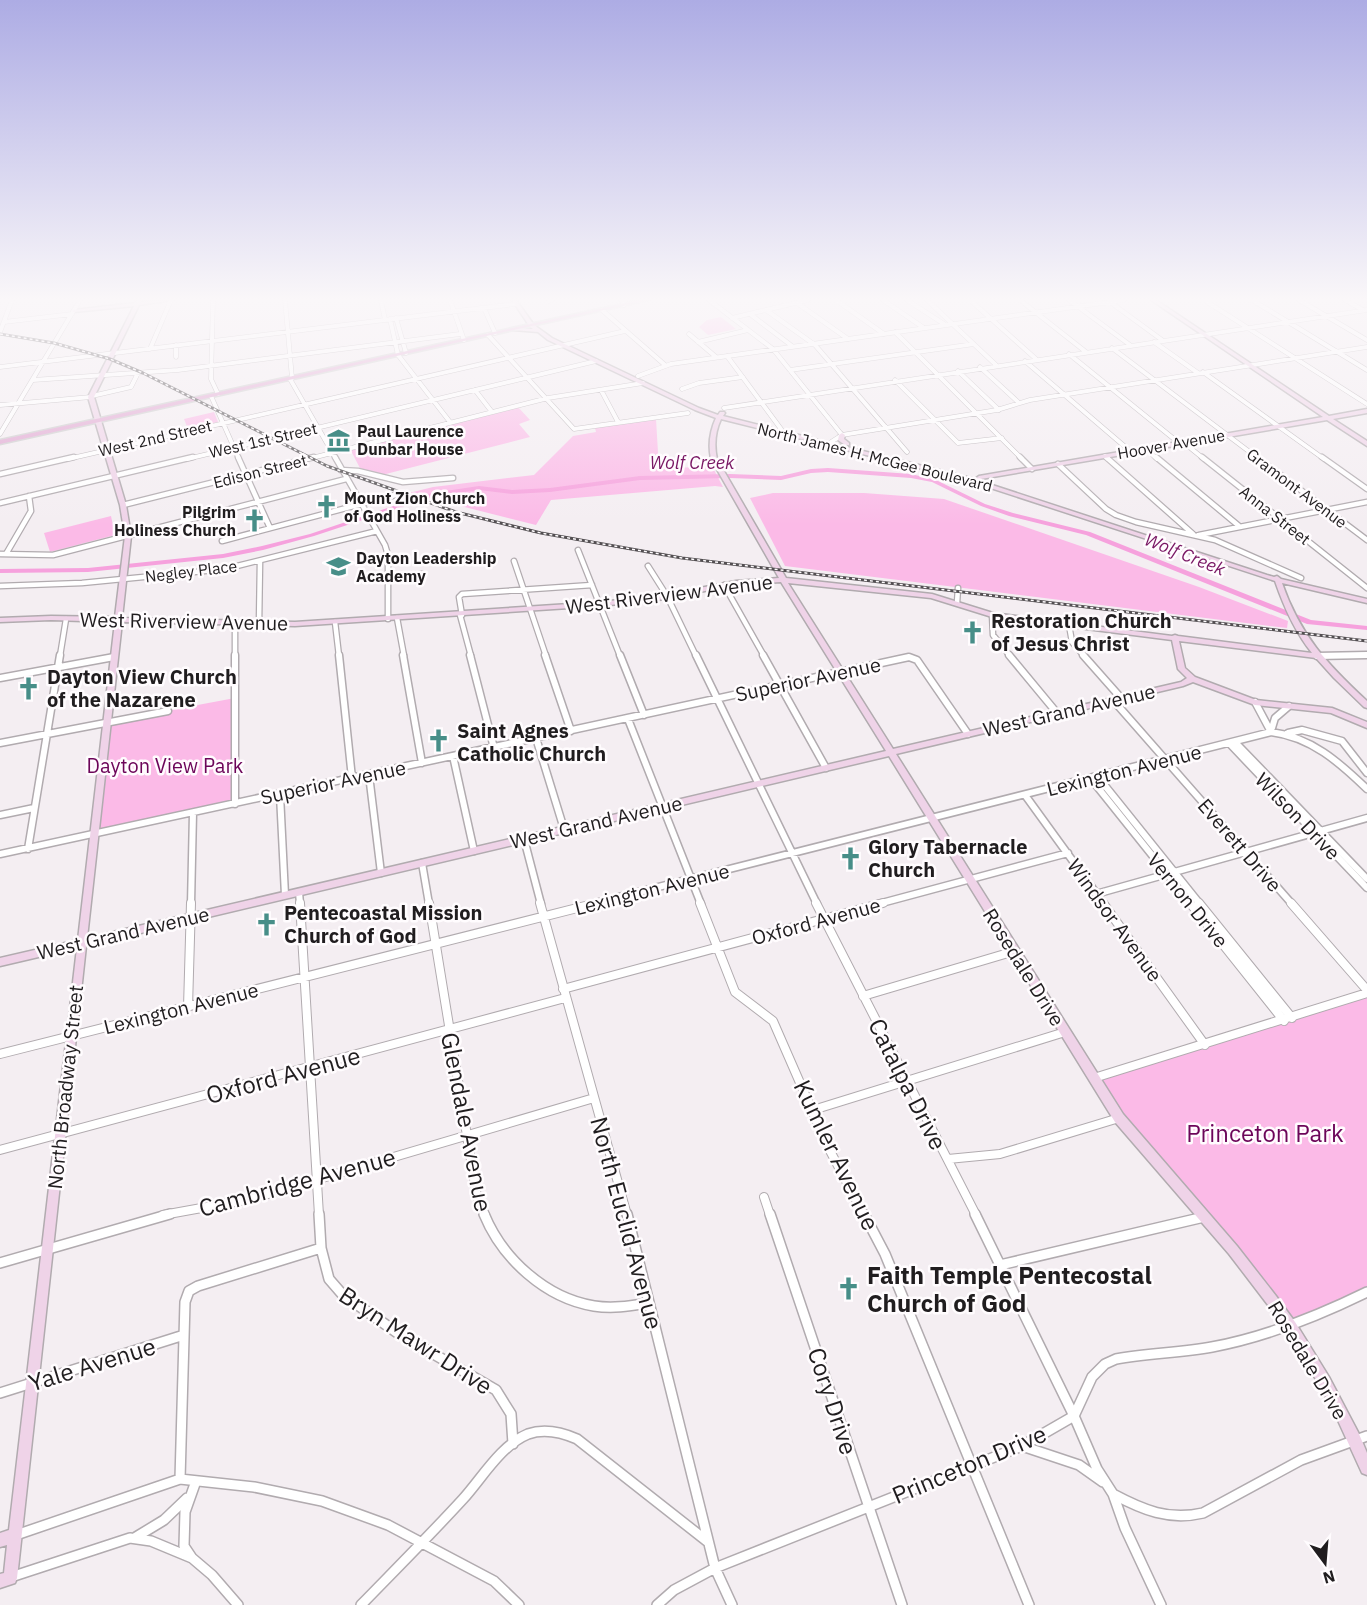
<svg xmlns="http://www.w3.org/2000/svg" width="1367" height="1605" font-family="'IBM Plex Sans',sans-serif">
  <rect width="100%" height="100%" fill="#f4eef2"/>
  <path fill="#fbbae7" d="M721,317L736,329L708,335L699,327L707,320Z
    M517,406L530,420L519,424L530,437L378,476L362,472L349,447Z
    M214,412L218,422L188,429L184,419Z
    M656,419L659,469L712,466L723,487L715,486L551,500L536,525L409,493L433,487L534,475L573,436L596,432L595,428Z
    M773,493H864L944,499L1199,587L1288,621L1287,628L785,566L750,498Z
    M111,516L115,535L50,552L44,533Z
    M235,698V804L93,834L107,722Z
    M1367,993V1292L1289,1326L1094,1079Z"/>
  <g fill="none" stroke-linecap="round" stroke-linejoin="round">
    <path fill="#f6a1dd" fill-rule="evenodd" d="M828,468L911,474L936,480L985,504L1013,513L1090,532L1311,620L1367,626V630L1307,624L1086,535L1009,516L981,506L932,482L911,478L828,472L811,473L781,480L730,478L640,480L550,492L512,494L479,490L435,496L314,536L263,550L223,558L88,572L0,573V569L88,568L223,554L262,546L310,534L432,493L479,486L512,490L550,488L640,476L730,474L781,476L811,469Z"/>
    <defs>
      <path id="street-far4" d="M213,300L211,379L218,394
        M285,300L292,378
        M381,300L385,320
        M450,300L464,340
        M621,300L624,305
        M709,300L773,349L842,435
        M836,300L884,334
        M883,300L924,328
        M907,300L944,324
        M927,300L996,365
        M970,300L1036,359
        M1020,300L1086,352
        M1069,300L1130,345
        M1204,300L1367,404
        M1252,300L1367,370
        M1299,300L1367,340
        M1345,300L1363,310
        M549,301L552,300
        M1110,302L1162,340
        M797,303L848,339
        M484,308L495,333
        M602,310L665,365
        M766,310L815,345L907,452
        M750,314L792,346
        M396,318L406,353
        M732,318L808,300
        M390,319L398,355L450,422
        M4,322L72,314
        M0,332L12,300
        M895,332L1022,459
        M689,334L716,357
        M488,335L574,429L688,413
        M698,342L748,330
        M1154,342L1198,373
        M176,345V357
        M1112,348L1259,459
        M150,349L171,300
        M1069,354L1179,443
        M727,356L781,429
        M1025,361L1130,451
        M0,367L515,304
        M980,367L1018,402
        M790,370L974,344
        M958,371L999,410
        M1203,372L1324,459
        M638,376L671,364L1124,300
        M290,379L336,459
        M33,380L178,370L460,334
        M895,380L958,443L1002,438
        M682,389L699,383L743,377
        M475,390L492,412
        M601,390L618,422
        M92,396L131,387L138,373
        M211,396L239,459
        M0,405L91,397
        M724,408L1367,310
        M0,434L80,300
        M1183,442L1204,459
        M828,444L842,435L997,410L1030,400L1367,347
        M1146,449L1157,459
        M1105,456L1108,459
        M68,459L625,331
        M187,459L596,361
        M308,459L548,398L643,383"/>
      <path id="street-far3" d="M238,457L270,528
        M335,457L385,545L388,555V619
        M1020,457L1032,469
        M1106,457L1193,534
        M1156,457L1239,526
        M1202,457L1367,588
        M1257,457L1367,540
        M1322,457L1367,489
        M1058,464L1106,509L1116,515L1136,522L1215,540L1301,578
        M341,470L358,471L403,482L453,478
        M0,474L74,457
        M0,503L193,457
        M123,505L314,457
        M1199,535L1367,502
        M222,541L399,494
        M578,550L620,656
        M0,554L53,555L346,479
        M6,554L31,511L29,496
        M514,561L546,656
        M648,566L667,596L696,656
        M388,578L422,574
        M724,585L764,656
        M0,586L82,583L225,569L377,531
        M957,603L958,588
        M460,615L471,656
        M462,615L459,597L462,594L592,585
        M992,615L993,635L1010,656
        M397,618L404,656
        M335,622L339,656
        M235,624V656
        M259,624L260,561
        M1069,625L1072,642L1084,656
        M60,656L66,619
        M1317,656L1367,655"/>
      <path id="street-far2" d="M235,655V804
        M339,655L352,778
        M403,655L422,763
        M470,655L494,748
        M545,655L571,731
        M620,655L644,715
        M696,655L817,904
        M763,655L826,768
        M1009,655L1057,713
        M1083,655L1121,698
        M1317,656L1367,655
        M0,678L114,657
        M1113,700L1292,904
        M1255,702L1271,732
        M628,719L701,904
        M1272,728L1275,718L1289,706
        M1288,733L1302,730L1342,741L1367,773
        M536,738L564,829
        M1235,742L1367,879
        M0,743L168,711
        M1229,743L1367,888
        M453,756L474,851
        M369,775L381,873
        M1098,777L1200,904
        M1091,779L1191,904
        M280,795L285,895
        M1025,795L1104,904
        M0,815L34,808
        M524,839L541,904
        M28,849L60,655
        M0,854L909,657L917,660L968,734
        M422,863L429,904
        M299,892L300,904
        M1096,894L1367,818
        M191,904L193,813
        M591,904L1271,732C1311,737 1339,762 1367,789
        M878,904L1068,853"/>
      <path id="street-far1" d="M300,903L319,1215
        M429,903L477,1197L485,1215
        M540,903L627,1215
        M700,903L735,992L773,1021L828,1147L864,1215
        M816,903L976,1215
        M1103,903L1205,1045
        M1190,903L1284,1021
        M1199,903L1292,1018
        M1291,903L1367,990
        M563,989L883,903
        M863,996L1015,951
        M188,1007L191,903
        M0,1054L597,903
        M1094,1078L1367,993
        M813,1110L1065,1032
        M0,1150L565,998
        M948,1159L1000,1154L1119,1118
        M764,1197L770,1215
        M163,1215L251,1199L594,1098"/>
      <path id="street" d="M319,1214L321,1248L329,1279L342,1294L399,1334L496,1390L511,1414L513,1444
        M484,1214C502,1258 545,1298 594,1306C613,1309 630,1306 649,1303
        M627,1214L715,1568L732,1605
        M770,1214L902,1605
        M864,1214L885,1254L1029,1605
        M975,1214L1074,1416L1097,1469L1113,1494L1125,1528L1161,1605
        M0,1263L170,1214
        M1000,1265L1204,1217
        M0,1393L184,1335
        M1022,1446L1079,1465L1103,1482
        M180,1479L185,1302L189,1291L198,1286L321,1248
        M196,1481L185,1512L184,1546L192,1558L212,1575L238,1605
        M1113,1494C1143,1510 1169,1521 1203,1513L1301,1460L1367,1436
        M16,1535L180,1479L254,1487L322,1501L388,1525L494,1581L519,1605
        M136,1537L164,1520L187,1498
        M11,1577L130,1538L151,1541L192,1558
        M361,1605C395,1570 430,1535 463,1499C482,1478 501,1445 528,1434C545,1428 561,1432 577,1439L708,1542
        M657,1605L674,1590L715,1568L1022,1446L1074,1416L1092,1377L1105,1364L1116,1359C1148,1353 1180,1353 1212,1347C1266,1337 1318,1316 1367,1292"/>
      <path id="secondary" d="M137,300H141L140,302L173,300L139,305L94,397L126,505L131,536L122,618L295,622L600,602L658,596L736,581L779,578L711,459C708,445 710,431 716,418L695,410L548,340L538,332L513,330V329L515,328L533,329L530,327L512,300H516L534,325L552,338L699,408L718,415L720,412H724L725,413L723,416L975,479L979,476L1323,417L1151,300H1156L1329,416L1367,409V413L1333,419L1367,441V446L1327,420L981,479L980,481L1267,575L1274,577L1277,576L1281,579L1367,599V603L1282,583C1300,635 1327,664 1367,701V708L1364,707L1334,678L1316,658L1179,641L1185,668L1195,677L1256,700L1332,708L1367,722V728L1331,713L1255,705L1193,682L1183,686L896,754L1123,1114L1237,1246L1276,1296L1295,1322L1329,1377L1359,1434L1367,1453V1475L1362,1473L1335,1414L1320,1386L1286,1331L1268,1305L1229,1254L1115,1122L889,756L86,946L17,1578L15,1583L0,1588V1574L4,1573L7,1545L0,1547V1533L9,1530L77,948L0,966V958L78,940L115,622L51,620L0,622V618L51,616L115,617L125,536L120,505L88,397L134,306L74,312L72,311L74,310L135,303ZM721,419L963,479L1275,581C1284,607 1295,632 1312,653L1178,636L1175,635L1172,636L993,613L932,594L786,578L717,459C714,445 715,432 721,419ZM781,582L886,751L87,938L122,622L295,626L600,606L658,600L736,585ZM788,583L931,598L992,617L1172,640L1178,669L1187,678L1181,682L893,749Z
        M842,433L845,435L844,439L849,443V445H845L838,440L839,435Z"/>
      <path id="primary" d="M640,300H649L0,444V440Z"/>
    </defs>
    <use href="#street-far4" stroke="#b1abaf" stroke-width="5"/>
    <use href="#street-far3" stroke="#b1abaf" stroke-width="7"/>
    <use href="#street-far2" stroke="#b1abaf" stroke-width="9"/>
    <use href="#street-far1" stroke="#b1abaf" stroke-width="10"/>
    <use href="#street" stroke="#b1abaf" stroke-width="12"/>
    <use href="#secondary" stroke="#b1abaf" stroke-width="3"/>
    <use href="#primary" stroke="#cecdce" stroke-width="3"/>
    <use href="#street-far4" stroke="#fff" stroke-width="4"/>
    <use href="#street-far3" stroke="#fff" stroke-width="4.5"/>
    <use href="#street-far2" stroke="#fff" stroke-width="6"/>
    <use href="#street-far1" stroke="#fff" stroke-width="8"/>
    <use href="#street" stroke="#fff" stroke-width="9"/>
    <use href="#secondary" fill="#efd3e8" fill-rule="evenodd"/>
    <use href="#primary" fill="#e0a6d1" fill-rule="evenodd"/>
    <defs>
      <path id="rail" d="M0,334L54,343L110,359L143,373L327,466L456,512L541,533L682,558L1367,641"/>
    </defs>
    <use href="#rail" stroke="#524e51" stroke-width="3"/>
    <use href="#rail" stroke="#fffcfe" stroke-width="1.5" stroke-dasharray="3" stroke-linecap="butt"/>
  </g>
  <linearGradient id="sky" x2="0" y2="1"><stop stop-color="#adace4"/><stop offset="0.57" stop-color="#faf7f9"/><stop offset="1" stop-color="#faf7f9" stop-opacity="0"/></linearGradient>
  <rect width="1367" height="525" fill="url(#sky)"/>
  <defs>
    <symbol id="museum-bare" viewBox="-9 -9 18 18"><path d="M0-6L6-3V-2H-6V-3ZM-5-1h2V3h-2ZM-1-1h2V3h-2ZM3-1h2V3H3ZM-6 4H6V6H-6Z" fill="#478e88" stroke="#fffcfe" stroke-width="2.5" paint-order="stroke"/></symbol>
    <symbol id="church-bare" viewBox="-9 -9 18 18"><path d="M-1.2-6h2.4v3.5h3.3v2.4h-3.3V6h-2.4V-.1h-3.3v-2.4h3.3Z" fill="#478e88" stroke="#fffcfe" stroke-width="2.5" paint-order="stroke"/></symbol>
    <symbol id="school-bare" viewBox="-9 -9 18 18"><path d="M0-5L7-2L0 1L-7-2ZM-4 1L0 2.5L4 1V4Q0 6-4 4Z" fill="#478e88" stroke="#fffcfe" stroke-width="2.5" paint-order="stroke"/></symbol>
  </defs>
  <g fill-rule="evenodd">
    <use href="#museum-bare" x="322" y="424" width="33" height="33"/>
    <use href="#church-bare" x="310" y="490" width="33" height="33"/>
    <use href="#church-bare" x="238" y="504" width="33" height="33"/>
    <use href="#school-bare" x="322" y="550" width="33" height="33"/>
    <use href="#church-bare" x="956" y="616" width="33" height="33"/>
    <use href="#church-bare" x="12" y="672" width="33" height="33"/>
    <use href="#church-bare" x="422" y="724" width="33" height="33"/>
    <use href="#church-bare" x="834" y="842" width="33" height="33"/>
    <use href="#church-bare" x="250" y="908" width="33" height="33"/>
    <use href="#church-bare" x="832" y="1272" width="33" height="33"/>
  </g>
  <g text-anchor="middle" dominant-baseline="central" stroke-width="5" stroke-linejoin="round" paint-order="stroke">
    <g font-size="16" font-weight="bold" fill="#201d1f" stroke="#fffcfe" text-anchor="start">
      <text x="357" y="431">Paul Laurence<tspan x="357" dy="18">Dunbar House</tspan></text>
      <text x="344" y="498">Mount Zion Church<tspan x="344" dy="18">of God Holiness</tspan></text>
      <text x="236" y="512" text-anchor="end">Pilgrim<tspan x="236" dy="18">Holiness Church</tspan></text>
      <text x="356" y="558">Dayton Leadership<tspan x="356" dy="18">Academy</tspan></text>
    </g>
    <g font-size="16" fill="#201d1f" stroke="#fffcfe">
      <text transform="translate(155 438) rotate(-13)">West 2nd Street</text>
      <text transform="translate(263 440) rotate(-13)">West 1st Street</text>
      <text transform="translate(1171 444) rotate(-10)">Hoover Avenue</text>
      <text transform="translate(875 457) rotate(14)">North James H. McGee Boulevard</text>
      <text transform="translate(260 471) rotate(-14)">Edison Street</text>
      <text transform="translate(1297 488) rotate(37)">Gramont Avenue</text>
      <text transform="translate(1275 515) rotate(38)">Anna Street</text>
      <text transform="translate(191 571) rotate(-7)">Negley Place</text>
    </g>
    <g font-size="18" font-style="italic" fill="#791764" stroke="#fffcfe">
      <text x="692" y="462">Wolf Creek</text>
      <text transform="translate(1185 554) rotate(22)">Wolf Creek</text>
    </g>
    <g font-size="20" fill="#201d1f" stroke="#fffcfe">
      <text transform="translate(669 594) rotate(-7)">West Riverview Avenue</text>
      <text transform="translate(184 621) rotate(1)">West Riverview Avenue</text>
      <text transform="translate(808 679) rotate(-12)">Superior Avenue</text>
      <text transform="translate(1069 710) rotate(-13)">West Grand Avenue</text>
      <text transform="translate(1124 770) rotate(-14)">Lexington Avenue</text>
      <text transform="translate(333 782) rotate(-12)">Superior Avenue</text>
      <text transform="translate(1298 816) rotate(46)">Wilson Drive</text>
      <text transform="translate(596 822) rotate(-13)">West Grand Avenue</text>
      <text transform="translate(1240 845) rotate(49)">Everett Drive</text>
      <text transform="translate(652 889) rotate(-14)">Lexington Avenue</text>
      <text transform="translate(1188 900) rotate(51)">Vernon Drive</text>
      <text transform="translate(1115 920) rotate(54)">Windsor Avenue</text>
      <text transform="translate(816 921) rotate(-15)">Oxford Avenue</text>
      <text transform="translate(123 933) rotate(-13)">West Grand Avenue</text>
      <text transform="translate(1024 967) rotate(58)">Rosedale Drive</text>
      <text transform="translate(181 1008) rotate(-14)">Lexington Avenue</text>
      <text transform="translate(65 1087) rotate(-84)">North Broadway Street</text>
      <text transform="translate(1308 1360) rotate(59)">Rosedale Drive</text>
    </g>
    <g font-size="20" font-weight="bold" fill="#201d1f" stroke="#fffcfe" text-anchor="start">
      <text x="991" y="620">Restoration Church<tspan x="991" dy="23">of Jesus Christ</tspan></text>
      <text x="47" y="676">Dayton View Church<tspan x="47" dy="23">of the Nazarene</tspan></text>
      <text x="457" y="730">Saint Agnes<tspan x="457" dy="23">Catholic Church</tspan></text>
      <text x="868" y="846">Glory Tabernacle<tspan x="868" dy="23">Church</tspan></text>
      <text x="284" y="912">Pentecoastal Mission<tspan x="284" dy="23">Church of God</tspan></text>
    </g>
    <g font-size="20" fill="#6c0559" stroke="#fffcfe">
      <text x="165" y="765">Dayton View Park</text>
    </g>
    <g font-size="24" fill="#201d1f" stroke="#fffcfe">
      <text transform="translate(283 1075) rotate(-15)">Oxford Avenue</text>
      <text transform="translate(908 1084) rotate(63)">Catalpa Drive</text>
      <text transform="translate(467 1122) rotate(79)">Glendale Avenue</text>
      <text transform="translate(837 1155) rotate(64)">Kumler Avenue</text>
      <text transform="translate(297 1182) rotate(-15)">Cambridge Avenue</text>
      <text transform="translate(627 1223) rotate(75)">North Euclid Avenue</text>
      <text transform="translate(416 1340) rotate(33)">Bryn Mawr Drive</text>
      <text transform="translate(92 1364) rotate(-17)">Yale Avenue</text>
      <text transform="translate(833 1401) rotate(72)">Cory Drive</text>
      <text transform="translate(969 1464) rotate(-23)">Princeton Drive</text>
    </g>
    <g font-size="24" fill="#6c0559" stroke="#fffcfe">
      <text x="1265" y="1133">Princeton Park</text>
    </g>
    <g font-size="24" font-weight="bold" fill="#201d1f" stroke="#fffcfe" text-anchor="start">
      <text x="867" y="1275">Faith Temple Pentecostal<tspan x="867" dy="28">Church of God</tspan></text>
    </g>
  </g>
  <g transform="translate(1325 1563) rotate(164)" stroke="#fffcfe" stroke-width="4.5" paint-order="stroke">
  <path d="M0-4.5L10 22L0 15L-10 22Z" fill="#201d1f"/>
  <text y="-9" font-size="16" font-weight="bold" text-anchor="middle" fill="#201d1f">N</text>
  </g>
</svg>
